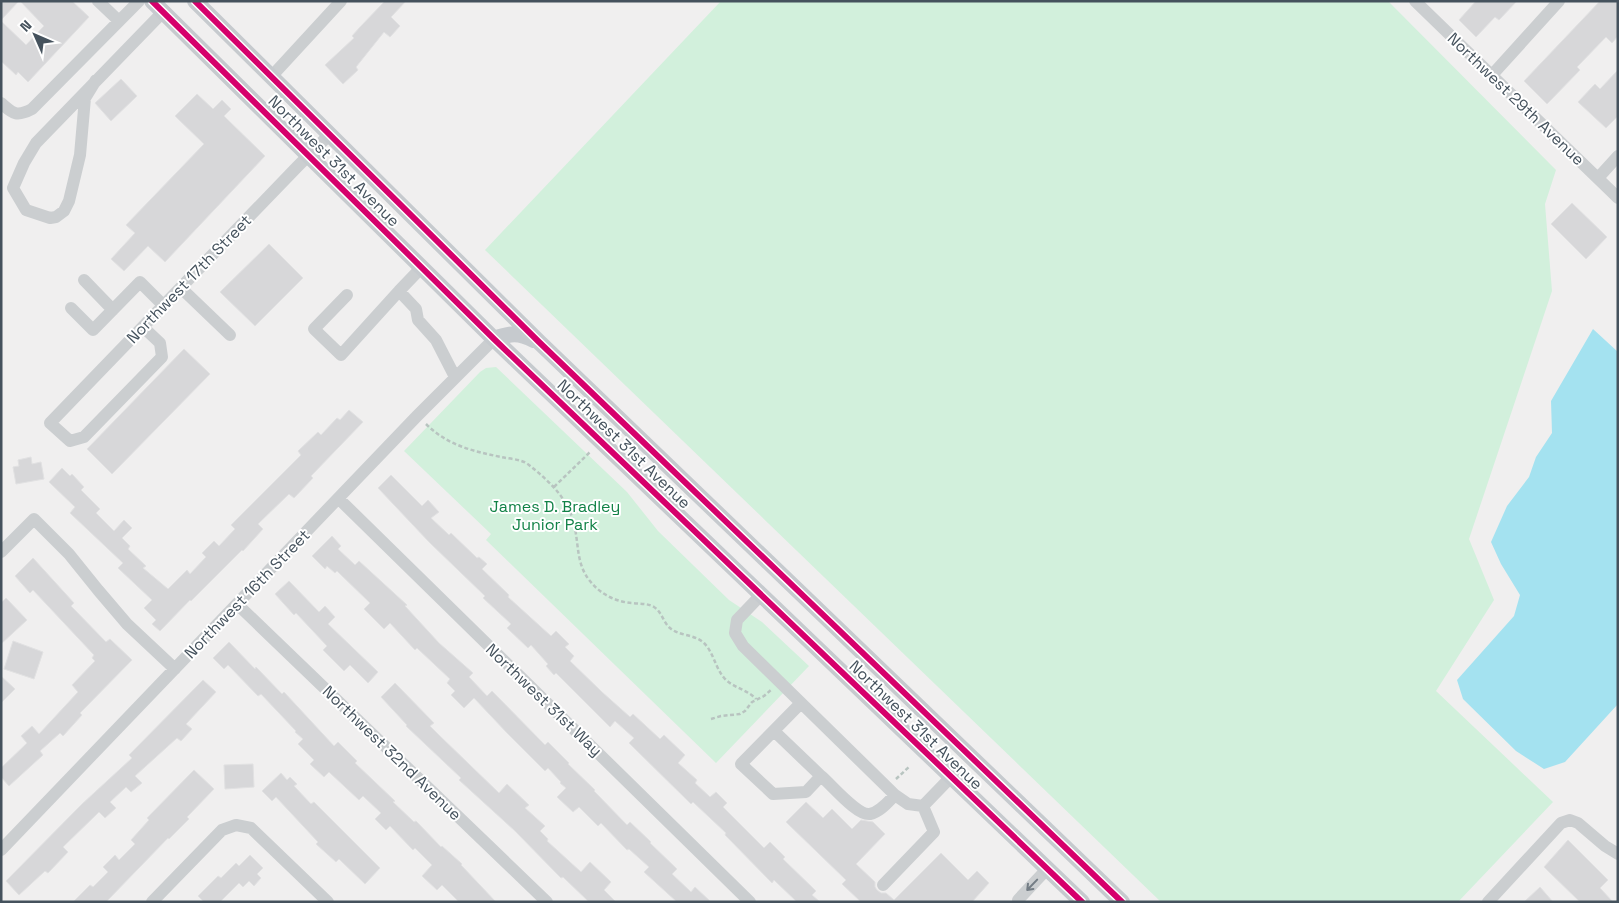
<svg xmlns="http://www.w3.org/2000/svg" width="1619" height="903" font-family="'Space Grotesk',sans-serif">
  <rect width="100%" height="100%" fill="#f0efef"/>
  <path fill="#d2f0dc" d="M721,1H1388L1556,170L1545,204L1552,291L1469,539L1494,600L1436,691L1553,802L1458,902H1161L485,250Z
    M496,367L627,492L658,531L729,600L762,622L809,666L716,763L486,540L491,534L404,451L480,372L486,368Z"/>
  <path fill="#a4e2f0" d="M1593,329L1618,352V704L1565,762L1544,769L1516,751L1463,699L1457,680L1514,616L1520,595L1501,564L1491,542L1507,506L1529,477L1536,457L1552,433L1551,401Z"/>
  <path fill="#d7d7d9" stroke="#e1e1e2" d="M1,1H19L1,20Z
    M20,1H72L89,17L28,82L18,72L16,75L1,61V21L26,45L44,26Z
    M385,1H406L391,17L400,26L390,37L384,32L356,67L358,70L343,84L325,65L354,38L352,36L360,27Z
    M1476,1H1517L1499,20L1495,17L1476,37L1459,20Z
    M1600,1H1618V36L1612,43L1606,37L1577,67L1580,70L1547,104L1524,81Z
    M1618,70V116L1606,128L1578,102L1595,84L1600,89Z
    M121,79L137,96L111,121L95,103Z
    M197,94L213,109L222,100L231,109L224,116L265,156L165,262L148,246L124,271L111,259L135,233L126,225L204,144L175,116Z
    M1572,203L1607,237L1586,259L1551,224Z
    M269,244L303,278L255,326L220,292Z
    M184,349L210,374L112,474L87,449Z
    M349,410L363,422L311,476L313,478L294,498L289,494L258,524L263,529L243,551L242,550L191,601L190,600L160,631L152,624L156,620L144,608L152,600L118,568L123,563L70,513L75,507L49,482L62,468L70,476L72,474L84,487L81,490L100,509L96,513L114,531L124,520L132,528L122,538L130,546L128,549L146,566L143,568L168,589L187,570L190,574L206,557L202,553L214,541L219,546L235,529L231,525L301,455L298,451L318,432L321,435L337,418L340,420Z
    M31,457L32,464L41,462L44,479L16,484L13,467L19,466L18,460Z
    M391,475L422,506L428,500L439,512L431,518L449,535L451,533L477,558L479,557L487,564L482,569L509,595L508,597L551,636L556,631L569,644L565,647L574,656L570,661L602,692L630,717L633,714L660,739L664,735L685,755L678,763L697,780L695,783L710,797L716,792L727,803L723,807L764,848L770,842L785,857L783,859L816,891L812,895L820,902H797L774,880L772,883L725,835L726,833L693,802L691,804L629,743L634,738L615,721L610,727L556,673L554,675L546,666L548,664L531,645L528,648L507,628L511,624L483,598L485,596L429,542L378,488Z
    M332,536L341,546L338,549L355,565L359,561L407,605L405,606L439,643L473,673L469,677L487,696L492,691L545,745L548,742L569,763L568,764L595,790L594,791L627,825L630,822L651,842L650,843L677,869L672,874L691,892L695,887L711,902H677L644,872L649,867L629,849L627,850L601,823L598,826L579,807L573,812L557,797L566,788L560,783L561,782L548,768L545,771L508,734L474,698L464,708L451,695L455,691L447,683L450,679L417,648L415,650L390,623L384,629L364,609L370,603L337,571L335,573L327,566L325,569L312,556Z
    M33,558L74,603L71,606L106,642L110,639L132,660L80,713L82,715L63,736L60,733L40,751L43,755L9,786L1,777V768L27,743L21,736L32,726L39,734L78,692L72,685L95,661L92,658L94,655L33,590L30,593L15,576Z
    M289,581L319,612L325,606L335,617L328,624L378,672L368,683L350,665L344,671L323,650L327,646L296,613L294,615L275,594Z
    M6,598L27,620L1,644V603Z
    M13,641L43,652L34,679L4,669Z
    M229,642L255,669L256,667L282,694L284,692L334,746L338,742L357,761L355,763L395,801L393,802L414,822L416,821L441,847L442,846L462,864L461,865L496,902H459L442,885L437,890L422,876L432,865L415,848L413,850L390,826L386,830L375,819L381,813L363,796L359,800L329,772L324,777L310,764L314,760L298,744L303,739L295,732L296,731L261,694L258,696L228,665L224,669L213,658Z
    M1,676L15,689L1,703Z
    M203,680L216,692L186,724L192,729L181,741L177,738L135,776L142,783L131,792L126,787L110,802L116,808L105,818L99,812L63,847L68,852L48,873L45,871L19,895L6,881L82,804L132,758L129,755Z
    M395,683L434,723L430,726L439,735L499,793L507,784L529,805L525,808L545,826L540,831L548,839L547,841L581,872L590,862L611,882L604,890L616,902H589L563,877L561,878L515,831L459,780L461,778L406,726L407,725L381,697Z
    M253,764L254,787L225,789L224,765Z
    M194,770L214,789L187,817L189,819L169,839L168,838L106,902H73L90,885L93,887L108,872L103,867L115,855L119,860L135,844L131,840L149,820L147,818Z
    M281,773L287,780L290,777L297,784L294,786L311,804L314,802L380,868L365,884L339,859L336,862L316,844L318,842L276,797L272,801L262,791Z
    M806,802L823,818L832,809L852,829L861,820L873,822L885,834L856,864L875,882V887L877,890L881,893H886L894,900L941,853L968,880L977,871L989,883L972,902H861L842,884L846,880L786,822Z
    M1568,840L1608,880L1600,888L1613,902H1580L1544,867Z
    M250,855L263,868L257,874L261,878L254,886L249,881L243,887L239,883L220,902H204L198,896L218,876L221,878L236,863L239,866Z
    M1540,887L1553,902H1524Z"/>
  <g fill="none" stroke-linecap="round" stroke-linejoin="round">
    <path stroke="#b8c4c0" stroke-width="2.5" stroke-dasharray="4 2.5" stroke-linecap="butt" d="M426,424C447,445 472,451 501,457C510,459 522,459 529,465C549,481 568,498 574,524C579,544 576,564 590,581C600,594 616,602 632,603C640,604 647,603 654,607C662,612 663,622 670,628C679,636 694,634 704,643C714,653 715,668 725,679C734,688 748,690 756,699
      M554,487L590,452
      M711,719L721,716L740,714L745,711L752,702L764,696L772,689
      M896,779L910,766"/>
    <path stroke="#cbced0" stroke-width="12" d="M98,1L119,21
      M1415,1L1618,198
      M1492,75L1559,1
      M271,77L341,1
      M96,80L85,98L80,155L69,201L64,211L56,217L50,218L26,210L13,188L24,163L36,143L163,12
      M1,103C13,114 17,117 32,109L139,1
      M1598,178L1618,156
      M422,267L399,291L416,309L418,320L436,340L455,377
      M84,280L113,310
      M181,288L230,335
      M347,295L314,329L341,355L399,291
      M71,308L93,330L140,282L164,306
      M143,327L160,343L162,357L84,437L70,441L50,423L297,167L329,135
      M339,499L750,902
      M1,552L34,519L69,554L98,590L127,624L175,669
      M761,595L737,620L735,633L743,646L895,795L908,804L923,806L951,777
      M237,604L547,902
      M774,731L821,776L806,792L773,794L741,764L801,703
      M821,776C831,784 857,816 870,814C880,812 888,802 895,795
      M1,850L417,416L494,339
      M883,885L934,832L923,806
      M152,902L222,830L236,825L251,828L328,902
      M1020,902L1018,900L1047,869
      M1488,902L1561,823L1570,820L1578,823L1605,846L1618,854"/>
    <path stroke="#c6cace" stroke-width="16" d="M152,1L494,339L1082,902
      M195,1L539,342L1122,902
      M494,339C511,333 518,332 534,340"/>
    <defs>
      <path id="cycleway" d="M152,1L494,339L1082,902
        M195,1L539,342L1122,902"/>
    </defs>
    <use href="#cycleway" stroke="#fff" stroke-width="9"/>
    <use href="#cycleway" stroke="#d6006c" stroke-width="6"/>
  </g>
  <defs><path id="oneway-shaft" d="M-6 0H5M1.5-3L5.5 0L1.5 3" fill="none" stroke-width="1.6" stroke-linecap="round" stroke-linejoin="round" transform="scale(1.25)"/></defs>
  <use stroke="#747d85" href="#oneway-shaft" transform="translate(1032 885) rotate(134)"/>
  <g text-anchor="middle" dominant-baseline="central" stroke-width="4" stroke-linejoin="round" paint-order="stroke">
    <g font-size="16" fill="#45525d" stroke="#fff">
      <text transform="translate(1516 99) rotate(44)">Northwest 29th Avenue</text>
      <text transform="translate(334 161) rotate(45)">Northwest 31st Avenue</text>
      <text transform="translate(189 279) rotate(-46)">Northwest 17th Street</text>
      <text transform="translate(624 444) rotate(44)">Northwest 31st Avenue</text>
      <text transform="translate(247 594) rotate(-46)">Northwest 16th Street</text>
      <text transform="translate(544 700) rotate(44)">Northwest 31st Way</text>
      <text transform="translate(916 725) rotate(44)">Northwest 31st Avenue</text>
      <text transform="translate(392 753) rotate(44)">Northwest 32nd Avenue</text>
    </g>
    <g font-size="16" fill="#128247" stroke="#fff">
      <text x="555" y="506">James D. Bradley<tspan x="555" dy="18">Junior Park</tspan></text>
    </g>
  </g>
  <rect width="1619" height="903" fill="none" stroke="#45525d" stroke-width="5"/>
  <g transform="translate(35 35) rotate(315)" stroke="#ffffff" stroke-width="4" paint-order="stroke">
  <path d="M0-4L9 19L0 12L-9 19Z" fill="#45525d"/>
  <text y="-8" font-size="14" font-weight="bold" text-anchor="middle" fill="#45525d">N</text>
  </g>
</svg>
